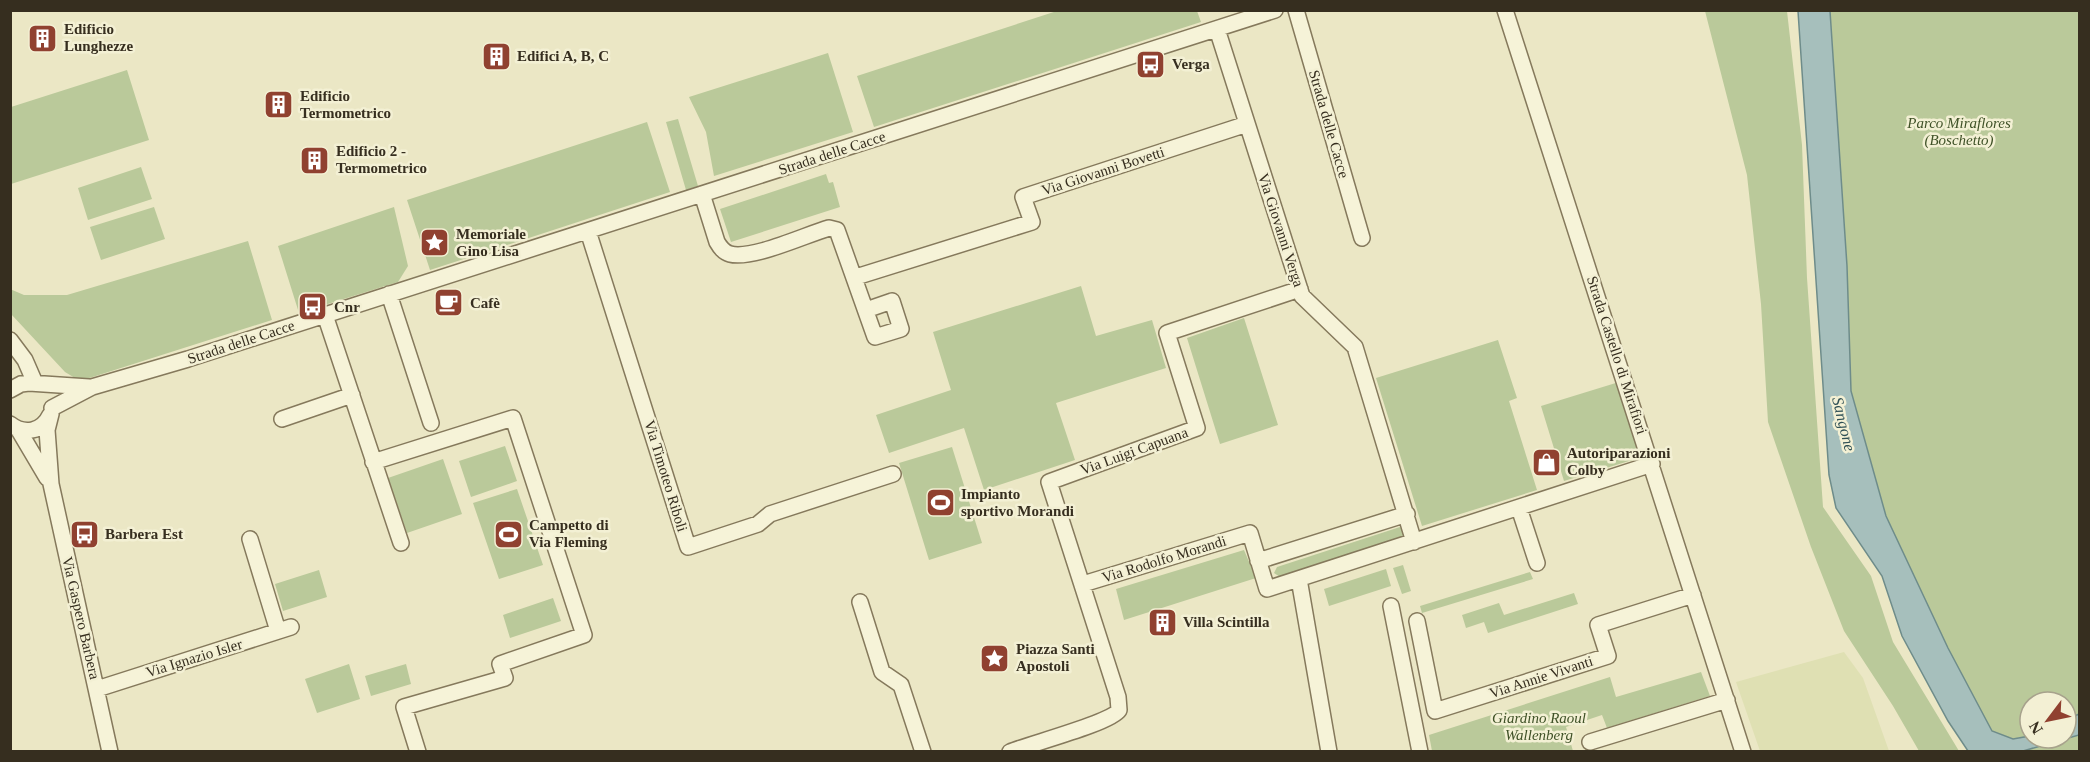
<svg xmlns="http://www.w3.org/2000/svg" width="2090" height="762" font-family="Georgia,serif">
  <rect width="100%" height="100%" fill="#ebe7c5"/>
  <path fill="#dfe0b3" d="M1844,652L1863,678L1889,751H1760L1736,682Z"/>
  <path fill="#bac99a" d="M1060,10L1197,11L1201,22L874,127L857,76Z
    M1705,11H1787L1802,145L1807,278L1823,507L1871,576L1893,642L1959,751H1919L1893,706L1844,631L1811,547L1768,422L1761,304L1747,175Z
    M1830,11H2079V714L2066,720V702H2030L2028,736L2013,739L1992,731L1948,648L1886,516L1851,391L1847,266Z
    M828,53L853,132L714,176L706,132L689,97Z
    M127,70L149,140L11,184V107Z
    M678,119L698,186L686,190L666,122Z
    M647,122L670,192L430,270L407,200Z
    M141,167L152,199L88,220L78,188Z
    M826,174L829,183L833,182L840,207L731,242L720,209Z
    M154,207L165,239L101,260L90,227Z
    M394,207L408,266L398,282L299,313L278,246Z
    M248,241L272,320L80,381L65,372L11,314L10,289L24,295H67Z
    M1081,286L1096,336L1152,320L1166,368L1056,403L1075,460L984,490L964,428L889,453L876,415L951,390L933,332Z
    M1244,318L1278,425L1220,444L1187,338Z
    M1498,340L1517,398L1509,401L1537,490L1422,526L1376,378Z
    M1619,382L1642,457L1564,481L1541,406Z
    M505,446L517,481L471,497L459,461Z
    M952,447L982,543L929,560L899,463Z
    M443,459L462,514L407,533L388,478Z
    M517,489L543,565L499,579L473,503Z
    M1400,527L1406,534L1404,537L1280,577L1274,573L1277,567Z
    M1244,550L1256,578L1124,620L1116,589Z
    M1403,565L1411,591L1402,594L1393,568Z
    M1386,569L1391,586L1329,606L1324,589Z
    M319,570L327,597L283,611L275,584Z
    M1530,572L1533,579L1422,613L1420,606Z
    M1574,593L1578,604L1488,633L1484,622L1466,628L1462,615L1499,603L1504,615Z
    M553,598L561,621L510,638L503,615Z
    M349,664L360,699L317,713L305,679Z
    M406,664L411,684L371,696L365,676Z
    M1701,672L1710,696L1607,728L1602,715L1566,727L1573,751H1432L1429,735L1610,677L1616,697Z
    M2079,735V751H2023Z"/>
  <path fill="#a6bfbc" stroke="#6e8c8a" stroke-width="1.5" d="M1798,11H1830L1847,266L1851,391L1886,516L1948,648L1992,731L2013,739L2030,736V738H2066V720L2079,714V735L2023,751H1968L1948,721L1902,636L1882,576L1836,508L1829,475Z"/>
  <g fill="none" stroke-linecap="round" stroke-linejoin="round">
    <defs>
      <path id="minor" d="M1296,10L1362,238
        M1505,10L1743,752
        M1217,29L1302,296L1355,347L1414,542
        M702,194L717,242C720,247 723,252 730,254C752,260 805,235 829,228L837,230L875,337L901,329L892,301L866,310
        M588,231L688,547L758,524L770,514L893,474
        M856,277L1032,222L1023,197L1247,124
        M389,294L431,423
        M325,315L401,543
        M10,340L25,360L35,383
        M10,390L21,384L29,383L89,387
        M52,408L92,387L188,359L1275,10
        M51,414L47,430L51,484L110,752
        M282,419L352,395
        M10,424C24,435 42,432 50,415
        M18,429L47,478
        M373,462L513,418L584,635L500,664L505,678L404,707L418,752
        M1519,508L1537,563
        M250,539L278,631
        M1258,561L1407,514
        M1299,579L1329,752
        M1083,584L1250,533L1267,589L1652,464
        M860,602L882,672L901,685L923,752
        M1391,606L1420,752
        M1417,621L1435,711L1608,656L1598,625L1693,595
        M97,689L291,627
        M1590,742L1727,700
        M1010,752C1029,744 1111,723 1119,710L1118,697L1049,482L1197,428L1167,333L1300,289"/>
    </defs>
    <use href="#minor" stroke="#85795c" stroke-width="18"/>
    <use href="#minor" stroke="#f6f3d8" stroke-width="15"/>
  </g>
  <defs>
    <symbol id="building-square" viewBox="-11 -11 22 22"><rect x="-9" y="-9" width="18" height="18" rx="4" fill="#904130" stroke="#f3f0d4"/><path d="M-4-6H4V6H1V3H-1V6H-4ZM-2.5-4.3h1.7v1.8h-1.7ZM.8-4.3h1.7v1.8H.8ZM-2.5-1h1.7V.8h-1.7ZM.8-1h1.7V.8H.8Z" fill="#fff"/></symbol>
    <symbol id="bus-square" viewBox="-11 -11 22 22"><rect x="-9" y="-9" width="18" height="18" rx="4" fill="#904130" stroke="#f3f0d4"/><path d="M-5-6H5V4H4V6H2V4H-2V6H-4V4H-5ZM-3.5-4V0h7V-4ZM-3.5 1.2v1.5H-2V1.2ZM2 1.2v1.5H3.5V1.2Z" fill="#fff"/></symbol>
    <symbol id="sight-square" viewBox="-11 -11 22 22"><rect x="-9" y="-9" width="18" height="18" rx="4" fill="#904130" stroke="#f3f0d4"/><path d="M0-6L1.8-2.2L6-1.7L2.9 1.2L3.7 5.4L0 3.3L-3.7 5.4L-2.9 1.2L-6-1.7L-1.8-2.2Z" fill="#fff"/></symbol>
    <symbol id="cafe-square" viewBox="-11 -11 22 22"><rect x="-9" y="-9" width="18" height="18" rx="4" fill="#904130" stroke="#f3f0d4"/><path d="M-5.5-4.5H6V0H3Q3 3.5 0 3.5H-2.5Q-5.5 3.5-5.5 0ZM3-3.2v2h1.7v-2ZM-6 4.5H4V6H-6Z" fill="#fff"/></symbol>
    <symbol id="shop-square" viewBox="-11 -11 22 22"><rect x="-9" y="-9" width="18" height="18" rx="4" fill="#904130" stroke="#f3f0d4"/><path d="M-5-2.5h2.3a2.7 3.5 0 0 1 5.4 0H5L5.5 6h-11ZM-1.5-2.5h3a1.5 2.3 0 0 0-3 0Z" fill="#fff"/></symbol>
    <symbol id="stadium-square" viewBox="-11 -11 22 22"><rect x="-9" y="-9" width="18" height="18" rx="4" fill="#904130" stroke="#f3f0d4"/><path d="M0-5a6.5 5 0 1 0 0 10a6.5 5 0 1 0 0-10ZM-3.5-1.8h7v3.6h-7Z" fill="#fff"/></symbol>
  </defs>
  <g fill-rule="evenodd">
    <use href="#building-square" x="26" y="22" width="33" height="33"/>
    <use href="#building-square" x="480" y="40" width="33" height="33"/>
    <use href="#bus-square" x="1134" y="48" width="33" height="33"/>
    <use href="#building-square" x="262" y="88" width="33" height="33"/>
    <use href="#building-square" x="298" y="144" width="33" height="33"/>
    <use href="#sight-square" x="418" y="226" width="33" height="33"/>
    <use href="#cafe-square" x="432" y="286" width="33" height="33"/>
    <use href="#bus-square" x="296" y="290" width="33" height="33"/>
    <use href="#shop-square" x="1530" y="446" width="33" height="33"/>
    <use href="#stadium-square" x="924" y="486" width="33" height="33"/>
    <use href="#bus-square" x="68" y="518" width="33" height="33"/>
    <use href="#stadium-square" x="492" y="518" width="33" height="33"/>
    <use href="#building-square" x="1146" y="606" width="33" height="33"/>
    <use href="#sight-square" x="978" y="642" width="33" height="33"/>
  </g>
  <g text-anchor="middle" dominant-baseline="central" stroke-width="5" stroke-linejoin="round" paint-order="stroke">
    <g font-size="15" font-weight="bold" fill="#362e1f" stroke="#f3f0d4" text-anchor="start">
      <text x="64" y="29">Edificio<tspan x="64" dy="17">Lunghezze</tspan></text>
      <text x="517" y="56">Edifici A, B, C</text>
      <text x="1172" y="64">Verga</text>
      <text x="300" y="96">Edificio<tspan x="300" dy="17">Termometrico</tspan></text>
      <text x="336" y="151">Edificio 2 -<tspan x="336" dy="17">Termometrico</tspan></text>
      <text x="456" y="234">Memoriale<tspan x="456" dy="17">Gino Lisa</tspan></text>
      <text x="470" y="303">Cafè</text>
      <text x="334" y="307">Cnr</text>
      <text x="1567" y="453">Autoriparazioni<tspan x="1567" dy="17">Colby</tspan></text>
      <text x="961" y="494">Impianto<tspan x="961" dy="17">sportivo Morandi</tspan></text>
      <text x="529" y="525">Campetto di<tspan x="529" dy="17">Via Fleming</tspan></text>
      <text x="105" y="534">Barbera Est</text>
      <text x="1183" y="622">Villa Scintilla</text>
      <text x="1016" y="649">Piazza Santi<tspan x="1016" dy="17">Apostoli</tspan></text>
    </g>
    <g font-size="15" font-style="italic" fill="#3f5127" stroke="#f3f0d4">
      <text x="1959" y="123">Parco Miraflores<tspan x="1959" dy="17">(Boschetto)</tspan></text>
      <text x="1539" y="718">Giardino Raoul<tspan x="1539" dy="17">Wallenberg</tspan></text>
    </g>
    <g font-size="15" fill="#362e1f" stroke="#f3f0d4">
      <text transform="translate(1329 124) rotate(74)">Strada delle Cacce</text>
      <text transform="translate(832 153) rotate(-18)">Strada delle Cacce</text>
      <text transform="translate(1103 171) rotate(-18)">Via Giovanni Bovetti</text>
      <text transform="translate(1281 230) rotate(72)">Via Giovanni Verga</text>
      <text transform="translate(241 342) rotate(-18)">Strada delle Cacce</text>
      <text transform="translate(1617 355) rotate(72)">Strada Castello di Mirafiori</text>
      <text transform="translate(1134 451) rotate(-20)">Via Luigi Capuana</text>
      <text transform="translate(666 476) rotate(73)">Via Timoteo Riboli</text>
      <text transform="translate(1164 559) rotate(-17)">Via Rodolfo Morandi</text>
      <text transform="translate(81 618) rotate(77)">Via Gaspero Barbera</text>
      <text transform="translate(194 658) rotate(-17)">Via Ignazio Isler</text>
      <text transform="translate(1541 677) rotate(-18)">Via Annie Vivanti</text>
    </g>
    <g font-size="16" font-style="italic" fill="#2f5055" stroke="#f3f0d4">
      <text transform="translate(1844 424) rotate(76)">Sangone</text>
    </g>
  </g>
  <rect width="2090" height="762" fill="none" stroke="#362e1f" stroke-width="24"/>
  <g transform="translate(2048 720) rotate(238)"><circle r="28" fill="#f3f0d4" stroke="#a7a28c" stroke-width="1.5"/>
  <path d="M0-4.5L10 22L0 15L-10 22Z" fill="#904130"/>
  <text y="-9" font-size="16" font-weight="bold" text-anchor="middle" fill="#362e1f">N</text>
  </g>
</svg>
